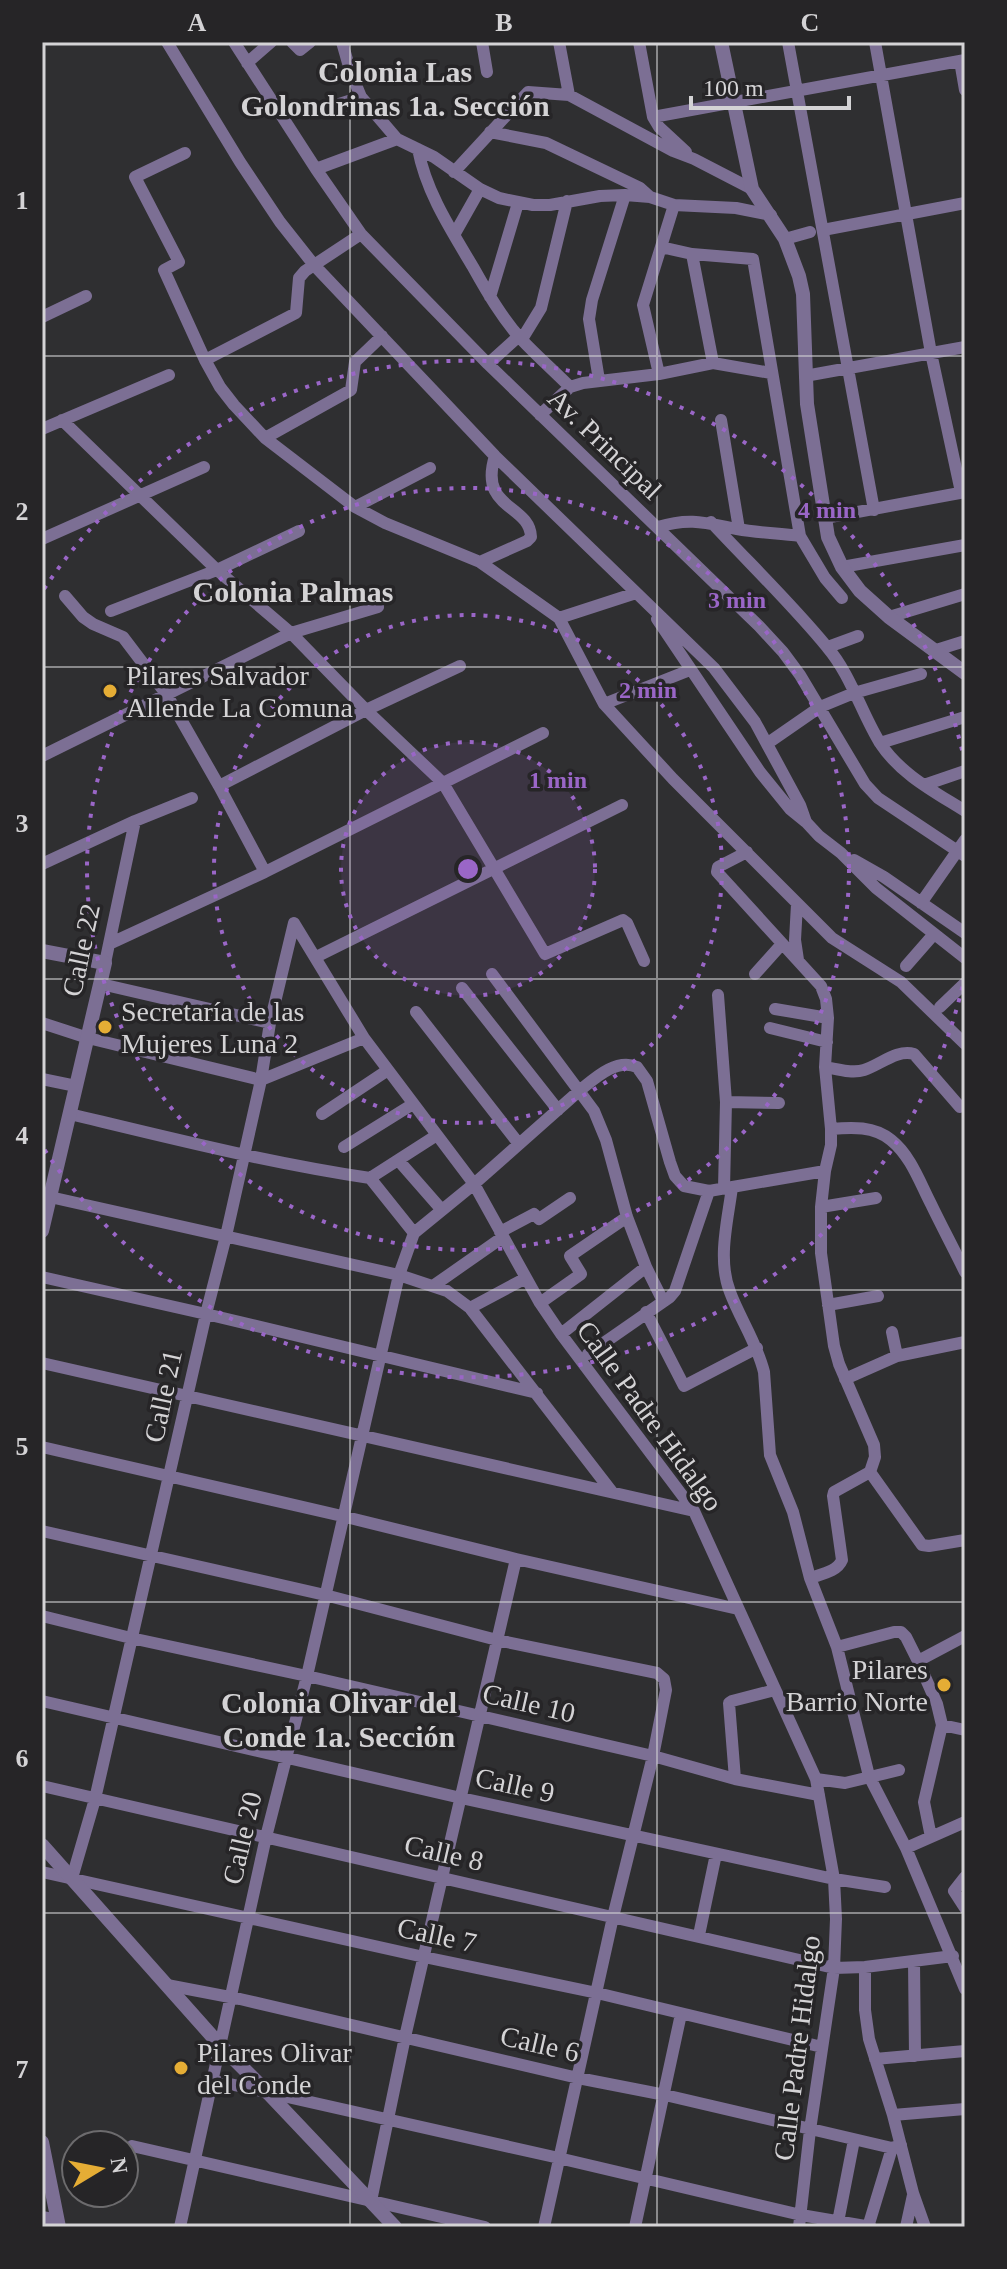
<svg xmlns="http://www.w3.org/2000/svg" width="1007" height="2269" font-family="Georgia,serif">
  <rect width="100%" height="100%" fill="#2f2f31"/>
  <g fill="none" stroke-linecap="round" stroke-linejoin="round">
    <path stroke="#7c6f94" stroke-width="12" d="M167,42L240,162L280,222L314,265L495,456L714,668L755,722L800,805L806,822L819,836L841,853L876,888L965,958
      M234,42L316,169L361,234L488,364L759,626L783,652L800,675L865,784L878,798L965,856
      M292,42L300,50L310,42
      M342,42L350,70L361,97L397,139L434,157L480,189L499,198L533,205H550L600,196L625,195L650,197L674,205L736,208L771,215
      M482,42L487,72
      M559,42L569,95
      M639,42L653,117L659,127L686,152
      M788,42L874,510
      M875,42L931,353L961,492
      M960,61L965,90
      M247,63L271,42
      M333,106L361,97
      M653,117L965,60
      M490,132L546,143L640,188L650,197
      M418,149C426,192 451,230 473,267C487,292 502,318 521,339C537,356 554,371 570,387L540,415
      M185,153L135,177L179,262L164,270L205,360L220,387L234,405L265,438L355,507L385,523L480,562L559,618L604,704L673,779L832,938L901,982L965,1044
      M316,169L397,139
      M454,172L528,92L569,95L673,151L694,159L752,189
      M823,230L965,203
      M454,235L480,189
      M785,239L810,232
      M661,247L692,254L753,259L800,536L825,578L842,598
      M692,254L713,363
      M490,297L518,203
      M42,317L86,296
      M522,339L541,308L567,201
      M205,360L296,313L299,278L305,271L361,234
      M488,364L519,336
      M659,374L643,305L674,205
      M805,376L965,347
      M599,380L589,319L592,300L625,195
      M570,387L583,383L659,374L713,363L771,373
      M62,420L217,570L291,633L366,710L443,783L545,954L623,920L627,923L644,961
      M721,420L739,529
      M42,429L169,375
      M265,438L351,390L355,362L382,336
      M355,507L430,468
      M825,518L965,492
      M711,522C749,563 791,603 827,647C851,675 861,712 880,743C900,774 935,792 965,811
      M658,527C690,517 706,523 737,529C758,533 779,533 800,536
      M42,539L204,467
      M480,562L527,541L531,537C530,504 478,510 495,456
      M842,567L965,545
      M65,596L83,617L93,624L123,637L167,695L219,786L265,872
      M111,611L217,570L299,531
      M889,617L965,594
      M559,618L636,593
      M657,619L760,772L790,809L806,822
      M828,647L858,636
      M933,651L965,641
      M604,704L690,670
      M768,743L820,707L854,693L921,674
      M880,743L965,717
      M42,756L291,633L378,607
      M924,785L965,771
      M219,786L366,710L460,666
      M747,852L718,867L717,872L821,986L826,999L828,1018L825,1067L831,1129V1145L825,1171L821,1207V1253L834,1346L839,1364L874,1445L875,1457L870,1472
      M854,860L884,877L965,933
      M42,864L135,821L192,798
      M921,903L965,840
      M797,904L795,940L798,960
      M294,923L364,1038L474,1184L540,1303L561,1334L694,1511L816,1779L834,1879L836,1919L834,1968L810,2130L799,2227
      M109,944L265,872L543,733
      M316,957L622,805
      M105,963L135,821
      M906,966L934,934
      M492,974L594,1111L606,1140L627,1217L646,1267L663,1301
      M755,974L781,945
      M101,984L270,1023
      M462,988L558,1110
      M718,995L726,1102L724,1188
      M940,1007L965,983
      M775,1009L828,1018
      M416,1012L519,1144
      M42,1023L88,1038L261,1080L364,1038
      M770,1028L827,1042
      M825,1067C837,1069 852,1074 864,1070C880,1065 897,1049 914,1054L960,1107
      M42,1079L76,1086
      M726,1102L779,1103
      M70,1114C170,1138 269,1163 370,1178L414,1233
      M322,1114L388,1070
      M831,1129C852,1127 874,1126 891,1140C911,1156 920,1183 931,1204C942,1227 954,1249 965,1272
      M344,1147L413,1104
      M399,1161L441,1209
      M370,1178L437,1135
      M732,1187C728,1220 717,1259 730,1292C740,1319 757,1343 764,1372L770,1455L793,1512L810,1578L837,1647L869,1776L906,1848L965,1989
      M50,1197L399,1275L447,1291L470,1308L612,1492
      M821,1207L876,1198
      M500,1232L534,1214L539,1219L570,1198
      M42,1277L206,1314L537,1393
      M433,1286L503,1237
      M540,1303L581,1274L570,1256L627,1217
      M828,1305L878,1296
      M470,1308L526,1278
      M646,1312L684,1386L757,1348
      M892,1332L897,1356
      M561,1334L646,1267
      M588,1354L670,1297L675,1291L709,1191
      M42,1363L694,1511
      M845,1379L897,1356L965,1342
      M42,1447L342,1516L516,1559L738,1609
      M870,1472L922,1545L929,1546L965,1540
      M42,1531L325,1595L497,1640L657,1673L664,1679L666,1690L653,1756L613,1917L544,2227
      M810,1578C821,1574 837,1572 842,1560L833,1496L834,1492L870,1472
      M42,1616L131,1638L307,1676L653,1756L735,1779L819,1795
      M837,1647L894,1632H901L906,1637L918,1661L965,1636
      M918,1661L937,1704L942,1725L924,1802L931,1837
      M42,1701L461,1798L834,1879L885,1887
      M942,1725L965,1730
      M735,1779L729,1703L732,1701L775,1690
      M816,1779L845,1783L899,1770
      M42,1786L834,1968L865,1967L953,1956
      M906,1848L965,1822
      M42,1872L424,1957L597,1993L822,2047
      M965,1877L954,1891L965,1908
      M72,1878L95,1799L206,1314L226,1236L261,1080L270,1023L294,923
      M699,1935L716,1854
      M914,1961L915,2056
      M865,1967V2010L869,2039L893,2115L913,2193L925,2227
      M167,1985L240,1999L578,2078L665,2095L892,2148L901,2145
      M875,2059L965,2051
      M212,2080L550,2156L801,2215L871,2227
      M893,2115L965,2109
      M132,2146L485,2227
      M371,2201L405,2037L516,1559
      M42,2217L58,2220
      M180,2227L266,1837L307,1676L399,1275L414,1233L474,1184L579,1091C595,1078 616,1058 637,1067L647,1081L670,1162L675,1176L684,1186L709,1191L825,1171
      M635,2227L681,2014
      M837,2227L854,2140
      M868,2227L892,2148
      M906,2227L913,2195"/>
    <path stroke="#7c6f94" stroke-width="14" d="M721,42L752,189L785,239L799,276L803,294L807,404L828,537L842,567L860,591L889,617L965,673
      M42,951L105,963L42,1231
      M42,1845L219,2044L269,2094L395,2227
      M42,2142L59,2227"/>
  </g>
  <path fill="none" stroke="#d4d3d5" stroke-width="2" stroke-opacity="0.55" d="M350,42V2227M657,42V2227M42,356H965M42,667H965M42,979H965M42,1290H965M42,1602H965M42,1913H965"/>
  <circle cx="468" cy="869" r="127" fill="#9a66c7" fill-opacity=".12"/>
  <g fill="none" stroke="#9a66c7" stroke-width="4" stroke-dasharray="4 8">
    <circle cx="468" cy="869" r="127"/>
    <circle cx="468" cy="869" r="254"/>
    <circle cx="468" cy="869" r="381"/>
    <path d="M965 975A508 508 0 0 1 44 1149M44 589A508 508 0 0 1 965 763"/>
  </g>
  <g fill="#e5ad35" stroke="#262527" stroke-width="3">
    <circle cx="110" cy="691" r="8"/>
    <circle cx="105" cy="1027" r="8"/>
    <circle cx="944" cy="1685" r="8"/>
    <circle cx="181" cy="2068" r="8"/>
  </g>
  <g text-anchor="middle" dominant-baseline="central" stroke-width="7" stroke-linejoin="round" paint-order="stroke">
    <g font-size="28" fill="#d4d3d5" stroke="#262527">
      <text transform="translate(605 444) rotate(44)">Av. Principal</text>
      <text transform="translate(81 950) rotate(-78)">Calle 22</text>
      <text transform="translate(163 1396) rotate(-78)">Calle 21</text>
      <text transform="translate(650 1416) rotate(54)">Calle Padre Hidalgo</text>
      <text transform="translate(529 1703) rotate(13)">Calle 10</text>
      <text transform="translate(515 1785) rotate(12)">Calle 9</text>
      <text transform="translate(242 1838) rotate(-77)">Calle 20</text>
      <text transform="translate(444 1853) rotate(13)">Calle 8</text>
      <text transform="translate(437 1935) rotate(12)">Calle 7</text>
      <text transform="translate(540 2044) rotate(13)">Calle 6</text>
      <text transform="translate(797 2048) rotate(-83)">Calle Padre Hidalgo</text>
    </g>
    <g font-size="28" fill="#d4d3d5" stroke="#262527" text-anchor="start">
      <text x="126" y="675">Pilares Salvador<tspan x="126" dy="32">Allende La Comuna</tspan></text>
      <text x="121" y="1011">Secretaría de las<tspan x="121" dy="32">Mujeres Luna 2</tspan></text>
      <text x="928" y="1669" text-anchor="end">Pilares<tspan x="928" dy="32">Barrio Norte</tspan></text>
      <text x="197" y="2052">Pilares Olivar<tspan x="197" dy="32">del Conde</tspan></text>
    </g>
    <g font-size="30" font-weight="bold" fill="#d4d3d5" stroke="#262527">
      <text x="395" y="71">Colonia Las<tspan x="395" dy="34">Golondrinas 1a. Sección</tspan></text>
      <text x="293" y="591">Colonia Palmas</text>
      <text x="339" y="1702">Colonia Olivar del<tspan x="339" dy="34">Conde 1a. Sección</tspan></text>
    </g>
  </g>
  <circle cx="468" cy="869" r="12" fill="#9a66c7" stroke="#262527" stroke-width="4"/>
  <g font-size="24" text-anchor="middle" font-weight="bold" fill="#9a66c7" stroke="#262527" stroke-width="7" stroke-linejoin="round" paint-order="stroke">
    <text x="827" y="518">4 min</text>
    <text x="737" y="608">3 min</text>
    <text x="648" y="698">2 min</text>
    <text x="558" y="788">1 min</text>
  </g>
  <rect width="1007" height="2269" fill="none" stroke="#262527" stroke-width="88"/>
  <g transform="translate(100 2169) rotate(80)"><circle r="38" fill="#262527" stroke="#6c6b6d" stroke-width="2"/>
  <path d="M0-6L14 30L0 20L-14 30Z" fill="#e5ad35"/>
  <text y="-12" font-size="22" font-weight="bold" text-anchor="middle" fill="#d4d3d5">N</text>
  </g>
  <path d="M691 96v12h158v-12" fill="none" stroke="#d4d3d5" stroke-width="4"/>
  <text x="703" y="96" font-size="24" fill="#d4d3d5" stroke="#262527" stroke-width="6" paint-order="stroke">100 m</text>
  <rect x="44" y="44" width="919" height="2181" fill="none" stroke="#d4d3d5" stroke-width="3"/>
  <g font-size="26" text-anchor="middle" font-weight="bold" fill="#d4d3d5">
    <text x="197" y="31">A</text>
    <text x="504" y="31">B</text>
    <text x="810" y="31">C</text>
    <text x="22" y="209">1</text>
    <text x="22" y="520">2</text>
    <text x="22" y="832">3</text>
    <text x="22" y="1144">4</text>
    <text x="22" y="1455">5</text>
    <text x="22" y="1767">6</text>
    <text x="22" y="2078">7</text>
  </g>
</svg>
